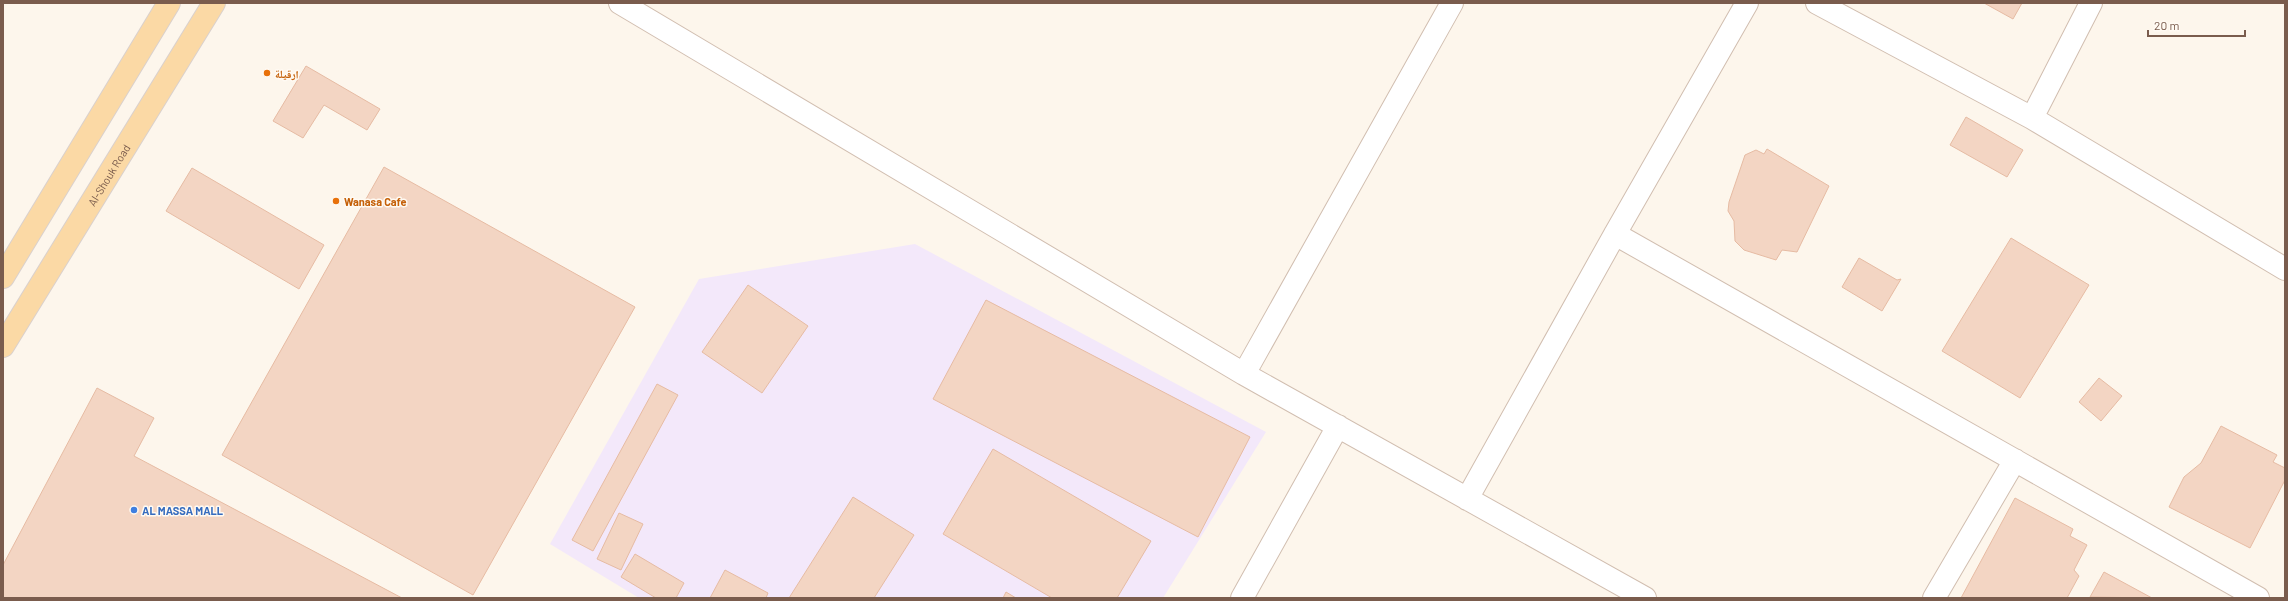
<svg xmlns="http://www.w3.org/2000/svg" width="2288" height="601" font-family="Barlow,'Noto Naskh Arabic',sans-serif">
  <rect width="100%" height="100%" fill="#fdf6ec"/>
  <path fill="#f3e8fa" d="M915,244L1266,432L1163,598H639L550,544L699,279Z"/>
  <path fill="#f3d5c3" stroke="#e6bba3" d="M1984,3H2022L2013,19Z
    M306,66L380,109L367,130L324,105L303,138L273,121Z
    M1966,117L2023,150L2007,177L1950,145Z
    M1767,149L1829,186L1797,252L1782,250L1776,260L1744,250L1735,241L1734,221L1728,211L1729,202L1745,155L1756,150L1764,154Z
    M384,167L635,307L473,595L222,455Z
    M192,168L324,245L299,289L166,211Z
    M2011,238L2089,285L2020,398L1942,351Z
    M1859,258L1897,280L1901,279L1882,311L1842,287Z
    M748,285L808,326L762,393L702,352Z
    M986,300L1250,437L1198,537L933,399Z
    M2099,378L2122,396L2101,421L2079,402Z
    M657,384L678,395L593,551L572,540Z
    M97,388L154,418L134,456L402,598H3V565Z
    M2221,426L2277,455L2273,462L2285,468V480L2250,548L2169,507L2184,477L2201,463Z
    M993,449L1151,541L1117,598H1052L943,534Z
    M853,497L914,535L874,598H789Z
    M2015,498L2073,529L2070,536L2087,545L2074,570L2079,576L2067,598H1961Z
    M619,513L643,524L621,570L597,559Z
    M635,554L684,583L676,598H656L621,577Z
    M725,570L768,593L766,598H710Z
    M2104,572L2152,598L2090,597Z
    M1006,592L1016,598H1003Z"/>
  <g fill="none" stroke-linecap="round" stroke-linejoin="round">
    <defs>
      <path id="minor" d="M620,3L1244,374L1645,598
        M1817,3L2032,118L2091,3
        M2032,118L2285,269
        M1615,234L2258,598
        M1244,374L1452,3
        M1467,499L1615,234L1747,3
        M1242,598L1338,426
        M1934,598L2015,460"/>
      <g id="major">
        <path d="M3,277L169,3"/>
        <path id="s1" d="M3,346L214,3"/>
      </g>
    </defs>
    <use href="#minor" stroke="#d1beb0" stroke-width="24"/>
    <use href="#major" stroke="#dad1cd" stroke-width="24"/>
    <use href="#minor" stroke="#fff" stroke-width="22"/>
    <use href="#major" stroke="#fbd9a5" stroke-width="22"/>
  </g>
  <g fill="#e8710a" stroke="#fffaf3" stroke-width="1.5">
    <circle cx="267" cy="73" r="4"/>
    <circle cx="336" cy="201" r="4"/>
  </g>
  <circle fill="#3f7fe0" stroke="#fffaf3" stroke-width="1.5" cx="134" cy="510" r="4"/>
  <g text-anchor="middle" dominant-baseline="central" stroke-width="3" stroke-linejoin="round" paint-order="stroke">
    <g font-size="11" font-weight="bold" fill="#c56008" stroke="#fffaf3" text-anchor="start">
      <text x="275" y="73">ارقيلة</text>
      <text x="344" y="201">Wanasa Cafe</text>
    </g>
    <g font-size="11" fill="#7a5c4d" stroke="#fffaf3">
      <text stroke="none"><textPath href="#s1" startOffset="201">Al-Shouk Road</textPath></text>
    </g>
    <g font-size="11" font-weight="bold" fill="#366cbe" stroke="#fffaf3" text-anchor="start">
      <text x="142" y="510">AL MASSA MALL</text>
    </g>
  </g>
  <rect width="2288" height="601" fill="none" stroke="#7a5c4d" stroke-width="8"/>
  <path d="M2148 30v6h97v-6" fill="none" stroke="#7a5c4d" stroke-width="2"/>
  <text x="2154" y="30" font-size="12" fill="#7a5c4d" stroke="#fffaf3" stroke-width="3" paint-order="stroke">20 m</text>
</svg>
